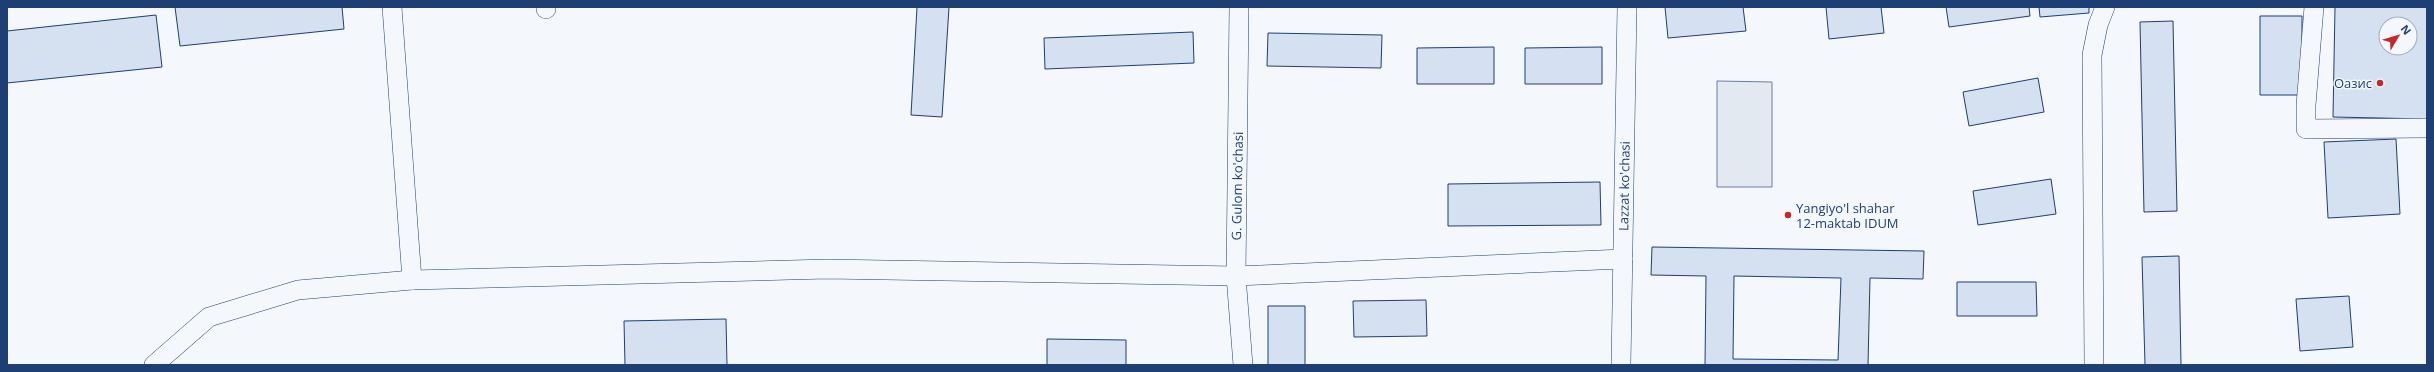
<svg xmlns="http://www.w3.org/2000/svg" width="2434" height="372" font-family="'Open Sans',sans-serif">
  <rect width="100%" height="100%" fill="#f4f7fb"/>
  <path fill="#e3e9f0" stroke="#687fa3" d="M1717,81L1772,82V187H1717Z"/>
  <path fill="#d5e0f0" stroke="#1d3f73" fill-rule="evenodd" d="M175,7H342L344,29L180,46Z
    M917,7H949L942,117L911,115Z
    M1665,7H1743L1746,31L1668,38Z
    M1826,7H1881L1884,33L1829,39Z
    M1946,7H2029L2030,16L1949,27Z
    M2039,7H2089V13L2040,17Z
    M2335,7H2427V119L2333,117ZM2386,24H2410V48H2386Z
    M156,15L162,67L7,83V31Z
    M2260,16H2302V95H2260Z
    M2173,21L2177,211L2144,212L2140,22Z
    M1193,32L1194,63L1045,69L1044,38Z
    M1268,33L1382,35L1381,68L1267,66Z
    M1494,47V84H1417V48Z
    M1602,47V84H1525V48Z
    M2038,78L2044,112L1969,126L1963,92Z
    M2396,139L2400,214L2328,218L2324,142Z
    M2051,179L2056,214L1978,225L1973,191Z
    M1600,182L1601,225L1448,226V184Z
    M1652,247L1924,251L1923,279L1870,278L1868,365H1705L1706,276L1651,275ZM1734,276L1841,278L1838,360L1733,359Z
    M2179,256L2181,365H2145L2142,257Z
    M1957,282H2036L2037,316H1957Z
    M2349,296L2353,347L2300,351L2296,299Z
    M1426,300L1427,336L1354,337L1353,301Z
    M1268,306H1305V365H1268Z
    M726,319L727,365H625L624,321Z
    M1047,339L1126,340V365H1047Z"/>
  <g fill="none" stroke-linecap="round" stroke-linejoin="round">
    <defs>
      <g id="minor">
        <path d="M392,7L412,280"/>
        <path d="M546,7V9"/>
        <path d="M1239,7L1236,276L1243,365"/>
        <path d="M2314,7L2306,105V129L2427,128"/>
        <path d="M154,365L209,317L298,290L412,280L827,269L1236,276L1623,259"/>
        <path id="s1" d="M1621,365L1627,7"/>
        <path d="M2094,365L2092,55L2098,25L2105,7"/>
      </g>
    </defs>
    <use href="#minor" stroke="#1d3f73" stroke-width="20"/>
    <use href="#minor" stroke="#f4f7fb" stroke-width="19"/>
  </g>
  <g fill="#c62828" stroke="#f4f7fb" stroke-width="1.5">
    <circle cx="2380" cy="83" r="4"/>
    <circle cx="1788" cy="215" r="4"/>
  </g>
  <g text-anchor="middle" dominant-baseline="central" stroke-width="3" stroke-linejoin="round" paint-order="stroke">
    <g font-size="13" fill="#1d3f73" stroke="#f4f7fb" text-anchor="end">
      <text x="2372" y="83">Оазис</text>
      <text x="1796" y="208" text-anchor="start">Yangiyo'l shahar<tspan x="1796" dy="15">12-maktab IDUM</tspan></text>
    </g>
    <g font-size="13" fill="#1d3f73" stroke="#f4f7fb">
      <text transform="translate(1237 186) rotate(-89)">G. Gulom ko'chasi</text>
      <text stroke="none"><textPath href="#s1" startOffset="179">Lazzat ko'chasi</textPath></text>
    </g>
  </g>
  <rect width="2434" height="372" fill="none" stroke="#1d3f73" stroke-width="16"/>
  <g transform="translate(2398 36) rotate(52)"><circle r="19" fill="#f4f7fb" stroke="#9eadc5"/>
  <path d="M0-3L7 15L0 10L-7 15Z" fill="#c62828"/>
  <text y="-6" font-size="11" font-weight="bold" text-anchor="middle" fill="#1d3f73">N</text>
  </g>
</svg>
